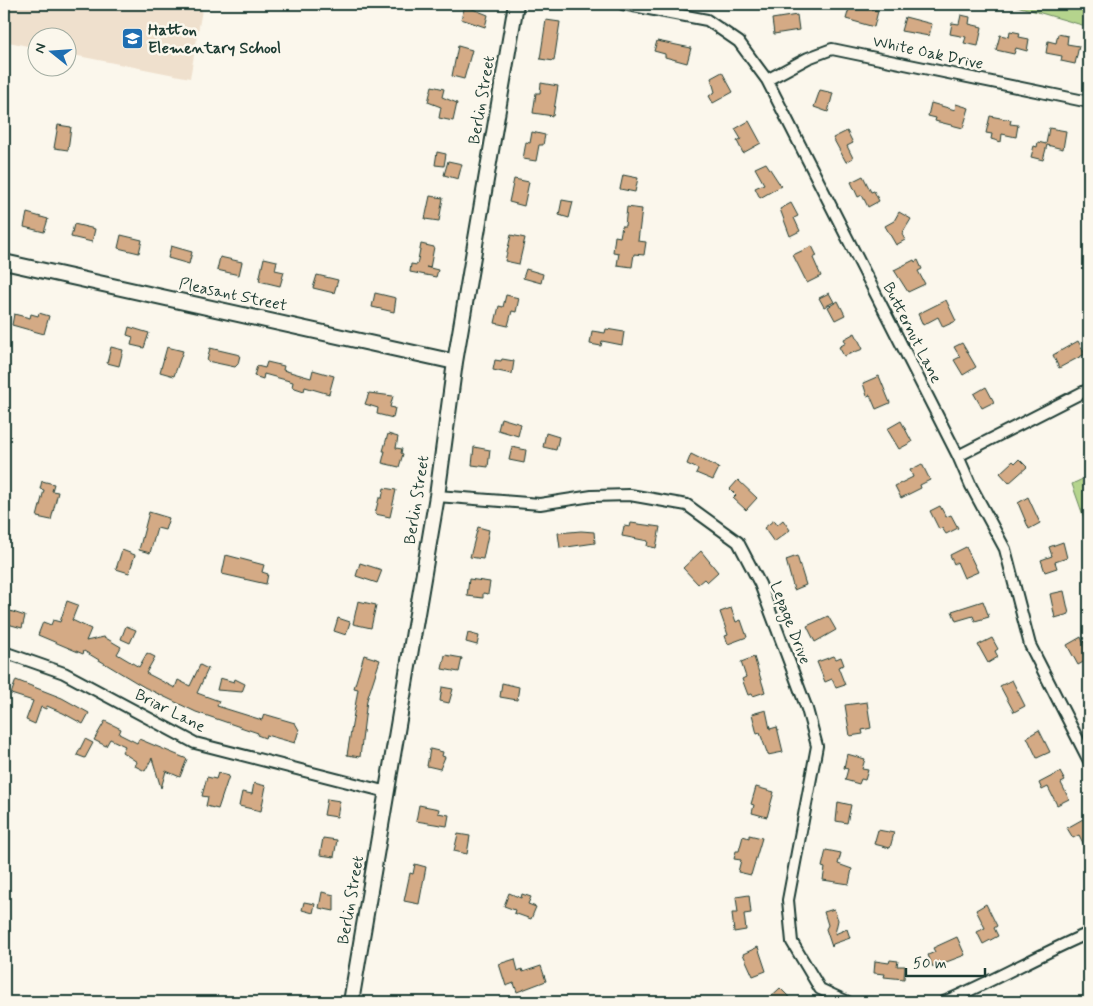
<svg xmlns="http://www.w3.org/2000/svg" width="1093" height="1006" font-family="Mynerve,sans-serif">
  <rect width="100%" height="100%" fill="#fbf7ec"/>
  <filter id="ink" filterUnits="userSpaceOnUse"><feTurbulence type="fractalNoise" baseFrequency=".02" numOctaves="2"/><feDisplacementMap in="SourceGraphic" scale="10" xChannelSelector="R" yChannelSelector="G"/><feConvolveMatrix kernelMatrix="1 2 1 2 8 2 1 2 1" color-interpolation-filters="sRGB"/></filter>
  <g filter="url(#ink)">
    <path fill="#efe0cd" d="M4,4H203L190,78L68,54V38H38L37,48L4,41Z"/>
    <path fill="#b5d48d" stroke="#6a8860" d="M1010,4H1089V27Z
      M1089,476V532L1072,484Z"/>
    <path fill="#d4aa85" stroke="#1f3d34" d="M853,4H863V7L878,11L874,27L846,19L850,5Z
      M465,6L488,15L485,27L461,19Z
      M797,15L799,30L774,34L772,19Z
      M961,15L970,17L969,24L982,27L978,46L964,43L966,37L950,34L952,23L959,24Z
      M905,17L932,24L929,36L901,31Z
      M546,20L560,22L554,61L540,59Z
      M1010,31L1020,33L1019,37L1029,39L1027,51L1016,48L1014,54L996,50L1000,35L1009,37Z
      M1058,34L1068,36L1067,44L1079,46L1075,64L1061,61L1062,56L1046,53L1048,41L1056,43Z
      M657,41L691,48L687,63L665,57V54L654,51Z
      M458,46L472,50L464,79L452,76Z
      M722,72L733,92L713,103L709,96L715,92L711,78Z
      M541,83L558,86L553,116L533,113L536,93H540Z
      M432,86L444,89L442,97L457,103L453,121L439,118L441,107L428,102Z
      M820,90L833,93L828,112L814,107Z
      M931,103L955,110L956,104L969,108L963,128L935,121L936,118L928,116Z
      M990,116L1011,120L1010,124L1018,125L1016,137L1002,134L1001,142L991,139L992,134L986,133Z
      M749,121L761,143L743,153L737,141L741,139L735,129Z
      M58,125L71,127L68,150L54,148Z
      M1049,128L1066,131L1063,149L1047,145L1043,160L1031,157L1034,146L1037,147L1038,142L1046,144Z
      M847,131L853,143L847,146L853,158L846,162L833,138Z
      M532,132L545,135L543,145H539L536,161L523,159L526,142L530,143Z
      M437,152L446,154L444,166L435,165Z
      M448,161L462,164L458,179L444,175Z
      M766,163L781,186L760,198L755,188L764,184L755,168Z
      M623,175L638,178L635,192L620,189Z
      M863,176L871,192L874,191L879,201L868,207L862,195L858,197L851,182Z
      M514,179L529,182L524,206L509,202Z
      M430,196L443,198L439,221L425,219Z
      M562,200L573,202L569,218L559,215Z
      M791,203L798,216L794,218L800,231L790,236L780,209Z
      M627,207L642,209L638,241L646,242L644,255L634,254L632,267L617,265L619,253L613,252L615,236L620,237L622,226H625Z
      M899,212L911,219L902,234L905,240L896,245L885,226L894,221Z
      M27,213L48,219L44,232L24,227Z
      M74,224L95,229L92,242L71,237Z
      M121,235L142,240L139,253L118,248Z
      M511,235L525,238L519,264L505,261Z
      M421,244L434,247L430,268L426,267L438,270L436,277L410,272L411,264L417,265Z
      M171,246L192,252L189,264L168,258Z
      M812,246L817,256L813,258L821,276L807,283L793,255Z
      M220,257L242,262L239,275L217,270Z
      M264,258L277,261L275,270L284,272L280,286L259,281Z
      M914,260L915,262L918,260L922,269L918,271L925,284L908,292L894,270Z
      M526,269L543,274L541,283L523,278Z
      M317,275L338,280L334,293L313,288Z
      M375,293L396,298L394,312L372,307Z
      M829,293L834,302L824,307L819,298Z
      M506,295L519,298L516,312L512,311L508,326L495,323L499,306L503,307Z
      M946,300L956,321L943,327L938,317L923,325L918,314Z
      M838,301L845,315L835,320L828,307Z
      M39,313L49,316L44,334L12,325L14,314L30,318L31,314L38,316Z
      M129,327L149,333L144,348L131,345L133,337L127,335Z
      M606,329L624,332L622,345L602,341L601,346L590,344L592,331L605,333Z
      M855,333L863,349L844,356L839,347L846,343L844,339Z
      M1078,341L1085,354L1059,368L1053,355Z
      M962,343L976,367L963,375L954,360L960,357L954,347Z
      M111,347L123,350L119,366L107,363Z
      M167,347L183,351L174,376L160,372Z
      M210,348L240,355L238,364L235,367L207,361Z
      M502,359L514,361L512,374L493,370L495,360L501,361Z
      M267,362L284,366L283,370L311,378L313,370L334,376L329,394L305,387L304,391L292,387L293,382L264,374L263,379L254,376L257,366L265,368Z
      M879,376L890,403L876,409L870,395L867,396L863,383Z
      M986,387L994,402L982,408L974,394Z
      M369,393L393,396L390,407L395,408L393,418L377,414L378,408L365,404Z
      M501,418L521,424L518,436L498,430Z
      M901,421L912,442L899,449L887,429Z
      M546,433L559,437L556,450L543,447Z
      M388,434L398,437L396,448L402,449L401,453L403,454L399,467L382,463L385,451H383Z
      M474,447L490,450L488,467L472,465Z
      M512,447L526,450L524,463L509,460Z
      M691,454L719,468L713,480L696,473L698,469L687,464Z
      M1019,459L1027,467L1009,483L1000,473L1013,461L1015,463Z
      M922,464L930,480L920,485L921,488L901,498L895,486L913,477L910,470Z
      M738,480L757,498L746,510L733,498L736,495L730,489Z
      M42,481L54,484L52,491L58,492L51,520L37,517L44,490L40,489Z
      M384,488L396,490L390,517L375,514L379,498H382Z
      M1028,497L1040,523L1029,529L1018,503Z
      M940,506L946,517L951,515L958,528L946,534L942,528L939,529L930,511Z
      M149,512L169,518L165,530L157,528L150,553L139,550Z
      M774,520L777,525L783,520L790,530L774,542L764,528Z
      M631,523L660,527L656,548L647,546L648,541L622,536L624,526L630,527Z
      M478,527L489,530L483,559L470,557Z
      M581,531L594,532L595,543L560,548L558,533Z
      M1063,542L1067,558L1055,562L1057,568L1045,572L1041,560L1052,556L1049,547Z
      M966,547L978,572L964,578L957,562L954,564L950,555Z
      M122,550L135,555L129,573L116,569Z
      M701,551L718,572L707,582L704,579L698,584L683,568Z
      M226,555L264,565L262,572L268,574L266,584L222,574Z
      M797,556L806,585L794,590L786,560Z
      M360,563L382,570L377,583L356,576Z
      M469,579L490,582L488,594L483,593V598L467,596Z
      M1064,591L1069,614L1055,618L1050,594Z
      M67,601L78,605L72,620L91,629L86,641L104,637L121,647L117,654L139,667L147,653L155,657L146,673L175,688L178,680L190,686L200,665L208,669L197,693L219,701L217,706L262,720L264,714L295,723L299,730L295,743L266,735L265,738L257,735L258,733L196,712L144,687L84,651L83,654L38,635L43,622L51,625L53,620L60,622Z
      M358,601L376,605L371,628L353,624Z
      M983,601L989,617L975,621L973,616L956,621L952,611Z
      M731,608L736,622L741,620L747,637L728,644L725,636L728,635L720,612Z
      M7,610L25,616L22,628L4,623Z
      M828,616L836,630L815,642L807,626Z
      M338,618L350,622L346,635L334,631Z
      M126,626L136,630L130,643L121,639Z
      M468,633L479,636L477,645L466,642Z
      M1081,637L1083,642L1089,639V659L1078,665L1067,645Z
      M992,638L998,649L995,651L998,657L988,663L978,645Z
      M364,655L380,660L367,700L360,757L347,755L358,689L354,688Z
      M445,655L462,658L459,672L442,669Z
      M834,656L836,659L841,657L844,665L838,667L845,685L836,688L832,679L825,682L817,662Z
      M754,657L765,692L753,696L752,694L748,695L742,679L746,677L741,662Z
      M220,678L234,682L235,679L245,684L242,692L217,690Z
      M16,680L62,698L89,713L83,724L63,713L47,706L46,709L41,707L35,724L26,720L33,701L11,694Z
      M1012,680L1025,706L1014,712L1000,686Z
      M502,683L519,687L517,700L500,697Z
      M442,687L453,689L449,703L440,701Z
      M867,702L871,728L862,730L863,734L850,736L845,705Z
      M766,710L770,729L777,727L783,752L768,755L760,733L757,734L752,714Z
      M105,721L121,729L119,734L137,743L139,739L187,759L180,777L166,771L161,788L152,758L145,771L135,766L137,762L122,752L125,746L110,739L106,746L94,740Z
      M1039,730L1050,752L1037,758L1027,737Z
      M85,739L93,743L85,758L77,755Z
      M430,749L443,752L442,756L445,757L440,769L427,766Z
      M847,754L865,759L862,769L868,770L865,780L861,779L859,784L845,780L848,769L844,768Z
      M1060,772L1065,781L1061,783L1069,799L1057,805L1048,787L1042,790L1039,783Z
      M218,773L229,776L218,809L206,806L208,797L202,796L207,777L216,779Z
      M254,783L266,786L261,811L239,806L242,792L252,794Z
      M756,787L774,792L767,817L752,813L754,805L751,804Z
      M327,799L340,801L337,817L324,815Z
      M838,802L851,805L847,823L836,821Z
      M419,805L439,809L438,813L449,815L447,826L416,821Z
      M1083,819L1089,831V855L1079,835L1073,838L1067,828Z
      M878,830L894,833L890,848L874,844Z
      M458,834L470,836L467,854L454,851Z
      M749,835L762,838L751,875L738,872L741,860L734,859L736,851H739L743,836L749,838Z
      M323,838L337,840L334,857L320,855Z
      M826,850L841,853L838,864L852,869L849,884L823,880L825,868L822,867Z
      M415,864L426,867L419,904L404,901L410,873L413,874Z
      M322,892L334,895V911L319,908Z
      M509,893L521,898L522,894L531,897L528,904L536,907L531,919L514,913L515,910L504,906Z
      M749,895L751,913L744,914L746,930L734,932L732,913H738L736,897Z
      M304,902L315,904L313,913L302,910Z
      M986,904L997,926L994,928L998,936L983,944L977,932L985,928L976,910Z
      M834,909L838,920L835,934L847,929L850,938L833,944L832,947L826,929L828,925L824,912Z
      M957,937L965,955L933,967L928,955L935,952L933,948Z
      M758,947L766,971L753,976L743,954Z
      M515,959L518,971L522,969L523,972L541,966L546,981L517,992L514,983L506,986L499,964Z
      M890,960L898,961L897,966H905L904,979L884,977L885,974L874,973L875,961L889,963Z
      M780,988L794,1002H765Z"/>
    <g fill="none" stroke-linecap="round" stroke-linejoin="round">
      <defs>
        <path id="street" d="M623,4L707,20L739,42L767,80L958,456L971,486L1005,549L1030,645L1089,761
          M767,80L808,58L832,49L1089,102
          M958,456L1089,389
          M437,496L540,504L592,496L630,495L687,505L738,542L760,584L807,709L817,746L788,900L792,942L820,989L848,1002
          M4,652L64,673L195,743L387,792
          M944,1002C994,981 1040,954 1089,933"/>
        <path id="secondary" d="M4,262L455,362
          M351,1002L437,496L455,362L516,4"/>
      </defs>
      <use href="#street" stroke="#1f3d34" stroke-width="14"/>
      <use href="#secondary" stroke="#1f3d34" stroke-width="18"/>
      <use href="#street" stroke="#fbf7ec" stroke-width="10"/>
      <use href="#secondary" stroke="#fbf7ec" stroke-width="14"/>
    </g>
  </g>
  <defs>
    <symbol id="school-square" viewBox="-11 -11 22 22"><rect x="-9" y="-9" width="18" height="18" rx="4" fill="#1f6fb2" stroke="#fbf7ec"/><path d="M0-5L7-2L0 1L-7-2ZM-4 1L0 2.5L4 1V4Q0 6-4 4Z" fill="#fff"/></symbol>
  </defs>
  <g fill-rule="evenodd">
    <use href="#school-square" x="120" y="26" width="25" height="25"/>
  </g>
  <g text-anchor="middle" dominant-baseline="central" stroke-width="5" stroke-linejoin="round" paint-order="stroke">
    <g font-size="16" font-weight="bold" fill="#1f3d34" stroke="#fbf7ec" text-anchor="start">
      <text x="148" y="30">Hatton<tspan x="148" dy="18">Elementary School</tspan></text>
    </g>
    <g font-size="16" fill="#1f3d34" stroke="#fbf7ec">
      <text transform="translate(928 53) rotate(12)">White Oak Drive</text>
      <text transform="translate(482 100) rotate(-80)">Berlin Street</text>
      <text transform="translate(233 295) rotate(12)">Pleasant Street</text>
      <text transform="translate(912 333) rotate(63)">Butternut Lane</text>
      <text transform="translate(417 500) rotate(-81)">Berlin Street</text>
      <text transform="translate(790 623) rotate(69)">Lepage Drive</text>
      <text transform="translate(170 711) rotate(27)">Briar Lane</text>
      <text transform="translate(351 900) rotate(-80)">Berlin Street</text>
    </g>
  </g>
  <rect width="1093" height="1006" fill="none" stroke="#fbf7ec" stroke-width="20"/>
  <rect x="10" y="10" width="1073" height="986" fill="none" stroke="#1f3d34" stroke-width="2" filter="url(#ink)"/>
  <g transform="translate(52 52) rotate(287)"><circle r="24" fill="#fbf7ec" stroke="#a3ada2"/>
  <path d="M0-4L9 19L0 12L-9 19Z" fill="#1f6fb2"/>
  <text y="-8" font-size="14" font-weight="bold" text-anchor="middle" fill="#1f3d34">N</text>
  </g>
  <path d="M906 968v8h79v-8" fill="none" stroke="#1f3d34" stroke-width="2.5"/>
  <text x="913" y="968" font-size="15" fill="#1f3d34" stroke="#fbf7ec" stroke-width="4" paint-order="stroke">50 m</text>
</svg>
